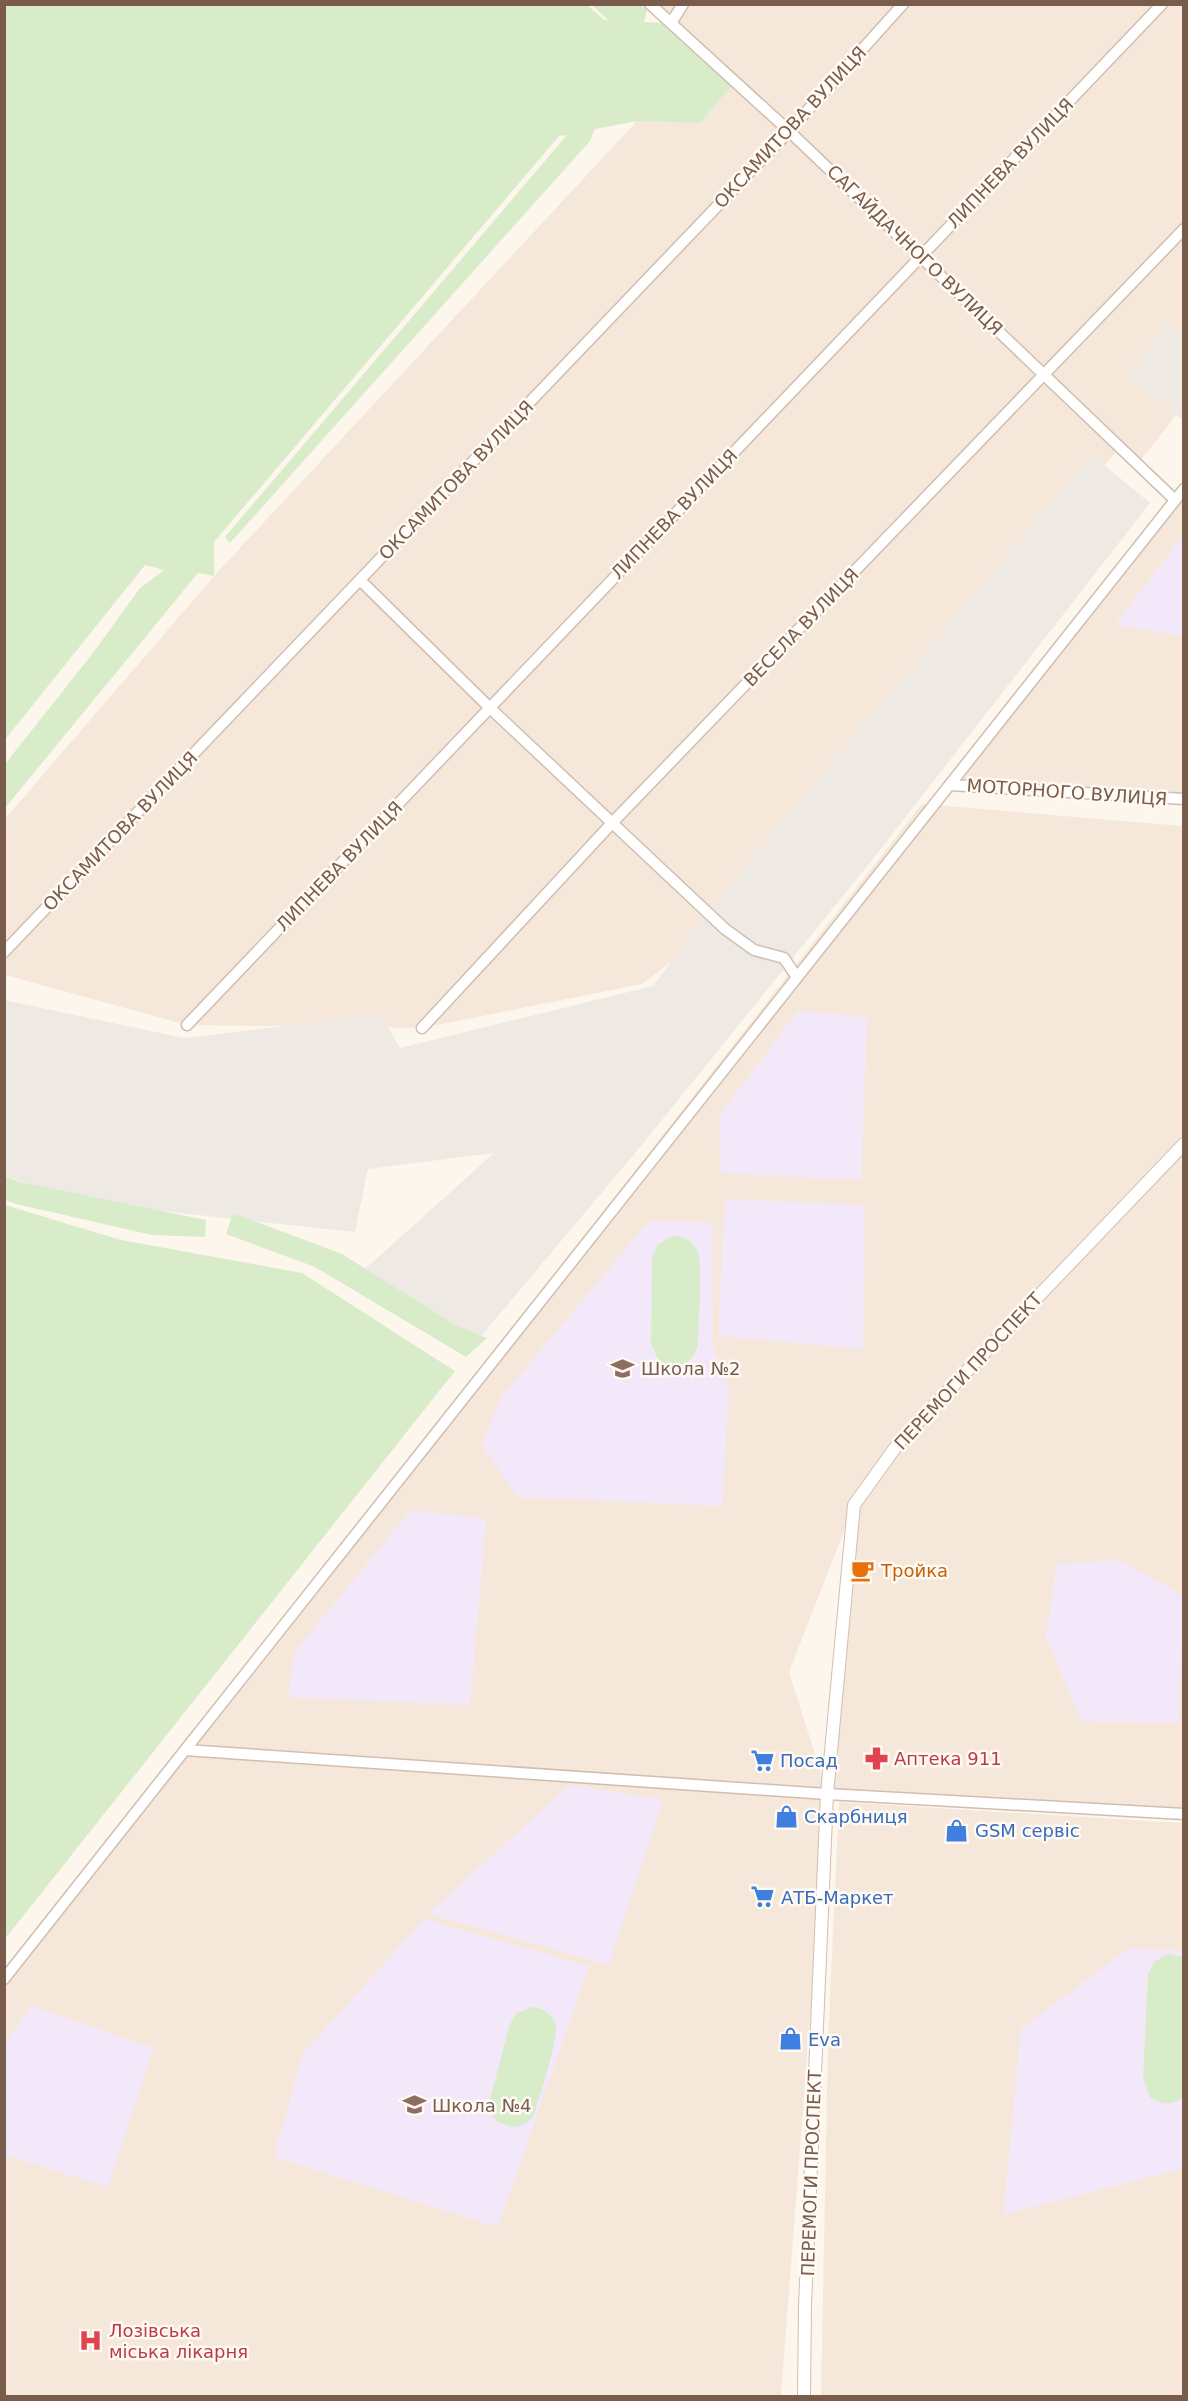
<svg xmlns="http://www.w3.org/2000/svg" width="1188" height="2401" font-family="'DejaVu Sans',sans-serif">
  <rect width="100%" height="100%" fill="#fdf6ec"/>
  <path fill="#f5e8da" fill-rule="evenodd" d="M650,5H1183V406L1138,464L1120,447L720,925L642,984L422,1028L187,1025L5,975V819L214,576L637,121L700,123L735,82Z
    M1183,489V799L950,785Z
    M922,804L1183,826V1814L827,1794L781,2396H5L4,1976ZM853,1508L827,1792L789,1672Z
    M839,1802L1183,1823V2396H821L828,2043Z"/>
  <path fill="#efe9e4" d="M1167,324L1183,337V420L1127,377Z
    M1092,455L1150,503L876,855L636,1152L471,1348L364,1270L494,1153L368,1169L355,1232L67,1201L5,1175L4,1000L184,1038L381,1015L400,1048L653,986L727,887Z"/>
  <path fill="#f3e8fa" d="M1183,535V636L1115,625Z
    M798,1011L867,1017L861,1180L721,1173L719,1116Z
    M725,1199L865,1205L863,1349L718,1336Z
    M649,1221L712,1223L713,1349L729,1387L722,1506L518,1497L482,1446L500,1399Z
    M411,1510L486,1519L470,1705L288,1697L294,1653Z
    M1120,1560L1183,1596L1179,1723L1081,1721L1046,1636L1057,1564Z
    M570,1785L663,1800L609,1965L428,1914Z
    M424,1919L589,1966L498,2227L274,2157L303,2054Z
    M1130,1948L1183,1951V2168L1003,2215L1021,2029Z
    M31,2006L153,2048L108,2187L5,2155V2043Z"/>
  <path fill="#d8ecc9" d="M586,4L604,20L609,21L592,5H640L647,10L644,22L671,23L735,82L700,123L637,121L595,129L590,141L230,543L225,537L567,135L559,136L214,542V576L198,573L5,808V764L93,653L140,588L164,570L145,565L4,741L5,5Z
    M5,1176L20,1182L206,1220L205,1237L152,1235L16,1204L5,1200Z
    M5,1205L121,1240L302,1273L455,1371L5,1939Z
    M233,1213L342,1254L455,1325L487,1338L466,1357L315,1267L226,1234Z
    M672,1236C684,1236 694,1241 698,1253C703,1268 698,1325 698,1345C693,1364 676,1372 659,1361L651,1343L652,1256L658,1244Z
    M1168,1954L1183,1957L1184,2097C1172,2106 1161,2105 1150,2097L1143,2078L1148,1974L1154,1962Z
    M532,2007C543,2008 553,2014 556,2026C558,2039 538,2105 532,2118C520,2130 506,2129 494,2118L490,2099L510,2024L517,2013Z"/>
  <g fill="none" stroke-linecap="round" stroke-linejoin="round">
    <defs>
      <path id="minor" d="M650,4L789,131L1175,500
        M671,23L683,4
        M1184,489L185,1750L827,1794L1184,1814
        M360,580L490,708L725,929L754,950L784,958L796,976
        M950,785L1184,799
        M4,952L789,131L903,4
        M187,1025L1162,4
        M422,1028L613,822L1184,229
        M4,1979L185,1750"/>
      <path id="tertiary" d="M804,2396L805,2305L827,1794L854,1505L900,1441L1184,1144"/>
    </defs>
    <use href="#minor" stroke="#d1beb0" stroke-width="13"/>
    <use href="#tertiary" stroke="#d1beb0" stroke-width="14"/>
    <use href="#minor" stroke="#fff" stroke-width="10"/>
    <use href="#tertiary" stroke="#fff" stroke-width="12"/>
  </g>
  <defs>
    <symbol id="school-bare" viewBox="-9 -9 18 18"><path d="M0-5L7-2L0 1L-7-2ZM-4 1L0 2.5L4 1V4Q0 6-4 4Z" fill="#8d6e63" stroke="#fffaf3" stroke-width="2.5" paint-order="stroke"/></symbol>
    <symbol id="cafe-bare" viewBox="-9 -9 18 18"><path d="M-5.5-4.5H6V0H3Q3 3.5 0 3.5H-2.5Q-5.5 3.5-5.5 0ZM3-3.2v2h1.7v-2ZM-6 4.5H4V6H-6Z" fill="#e8710a" stroke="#fffaf3" stroke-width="2.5" paint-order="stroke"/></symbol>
    <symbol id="pharmacy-bare" viewBox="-9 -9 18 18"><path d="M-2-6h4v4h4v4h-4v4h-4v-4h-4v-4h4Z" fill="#e0444e" stroke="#fffaf3" stroke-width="2.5" paint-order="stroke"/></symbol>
    <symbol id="supermarket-bare" viewBox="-9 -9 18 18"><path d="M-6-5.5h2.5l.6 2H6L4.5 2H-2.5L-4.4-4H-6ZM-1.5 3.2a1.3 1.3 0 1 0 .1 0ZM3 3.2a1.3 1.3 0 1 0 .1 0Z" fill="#3f7fe0" stroke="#fffaf3" stroke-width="2.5" paint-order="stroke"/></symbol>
    <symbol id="shop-bare" viewBox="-9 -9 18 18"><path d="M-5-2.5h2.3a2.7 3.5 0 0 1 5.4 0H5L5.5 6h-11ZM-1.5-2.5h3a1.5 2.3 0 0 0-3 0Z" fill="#3f7fe0" stroke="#fffaf3" stroke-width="2.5" paint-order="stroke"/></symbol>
    <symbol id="hospital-bare" viewBox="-9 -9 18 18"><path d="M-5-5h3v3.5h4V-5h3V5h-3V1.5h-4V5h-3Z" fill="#e0444e" stroke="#fffaf3" stroke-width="2.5" paint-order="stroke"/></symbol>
  </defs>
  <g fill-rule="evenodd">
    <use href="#school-bare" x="606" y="1352" width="33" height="33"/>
    <use href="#cafe-bare" x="846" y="1554" width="33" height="33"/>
    <use href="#pharmacy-bare" x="860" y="1742" width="33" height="33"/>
    <use href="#supermarket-bare" x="746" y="1744" width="33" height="33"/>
    <use href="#shop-bare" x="770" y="1800" width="33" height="33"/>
    <use href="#shop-bare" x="940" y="1814" width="33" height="33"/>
    <use href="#supermarket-bare" x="746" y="1880" width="33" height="33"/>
    <use href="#shop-bare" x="774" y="2022" width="33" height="33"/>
    <use href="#school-bare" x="398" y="2088" width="33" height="33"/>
    <use href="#hospital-bare" x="74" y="2324" width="33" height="33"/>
  </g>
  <g text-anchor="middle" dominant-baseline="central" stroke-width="5" stroke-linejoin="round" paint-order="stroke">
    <g font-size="18" fill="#7a5c4d" stroke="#fffaf3">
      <text transform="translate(790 127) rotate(-47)">ОКСАМИТОВА ВУЛИЦЯ</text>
      <text transform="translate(1010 163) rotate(-46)">ЛИПНЕВА ВУЛИЦЯ</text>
      <text transform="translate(915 250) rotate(44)">САГАЙДАЧНОГО ВУЛИЦЯ</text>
      <text transform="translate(456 480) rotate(-46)">ОКСАМИТОВА ВУЛИЦЯ</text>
      <text transform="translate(674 514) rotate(-46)">ЛИПНЕВА ВУЛИЦЯ</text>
      <text transform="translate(801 627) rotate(-46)">ВЕСЕЛА ВУЛИЦЯ</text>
      <text transform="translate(1067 792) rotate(4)">МОТОРНОГО ВУЛИЦЯ</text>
      <text transform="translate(120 831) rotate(-46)">ОКСАМИТОВА ВУЛИЦЯ</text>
      <text transform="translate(339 866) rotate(-46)">ЛИПНЕВА ВУЛИЦЯ</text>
      <text transform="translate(968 1371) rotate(-47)">ПЕРЕМОГИ ПРОСПЕКТ</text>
      <text transform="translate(811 2173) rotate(-88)">ПЕРЕМОГИ ПРОСПЕКТ</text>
    </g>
    <g font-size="18" fill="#785e54" stroke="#fffaf3" text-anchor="start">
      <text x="641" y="1368">Школа №2</text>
      <text x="432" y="2105">Школа №4</text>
    </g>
    <g font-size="18" fill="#c56008" stroke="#fffaf3" text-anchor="start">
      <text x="881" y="1570">Тройка</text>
    </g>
    <g font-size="18" fill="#be3a42" stroke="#fffaf3" text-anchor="start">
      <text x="894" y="1758">Аптека 911</text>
      <text x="109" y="2330">Лозівська<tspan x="109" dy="21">міська лікарня</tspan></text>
    </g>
    <g font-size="18" fill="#366cbe" stroke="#fffaf3" text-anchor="start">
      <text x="780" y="1760">Посад</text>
      <text x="804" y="1816">Скарбниця</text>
      <text x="975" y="1830">GSM сервіс</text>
      <text x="781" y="1897">АТБ-Маркет</text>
      <text x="808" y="2039">Eva</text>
    </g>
  </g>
  <rect width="1188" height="2401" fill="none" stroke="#7a5c4d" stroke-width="12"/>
</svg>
